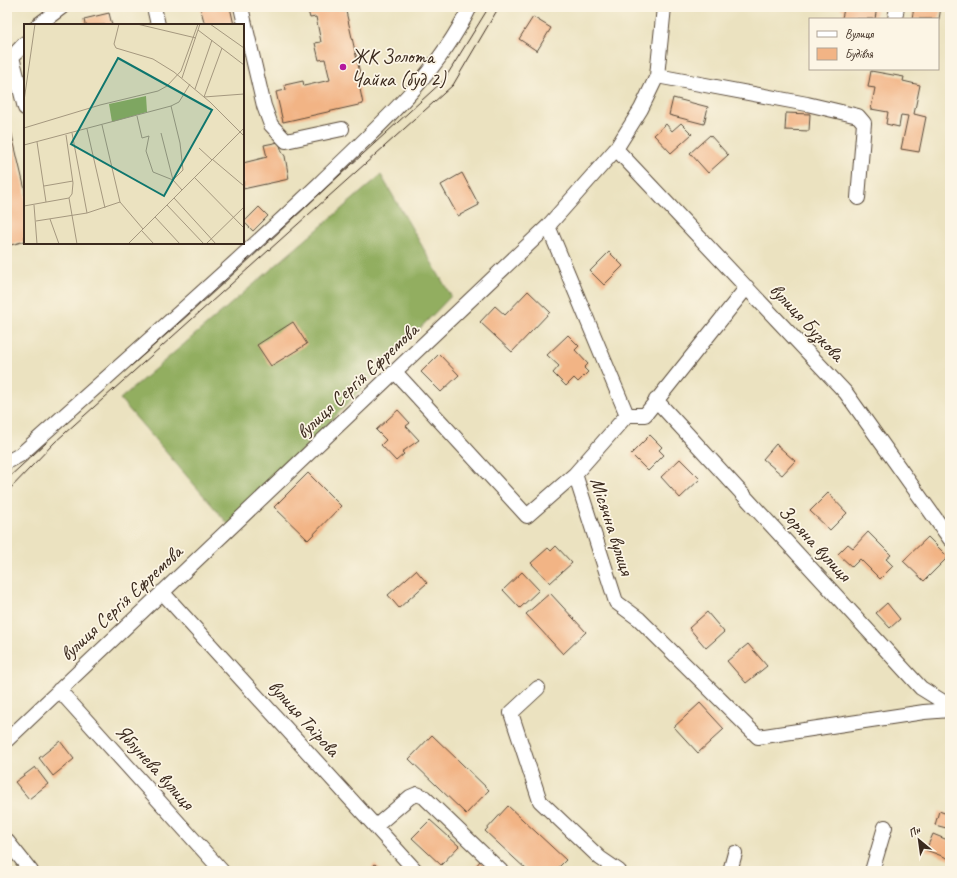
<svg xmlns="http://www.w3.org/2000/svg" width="957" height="878" font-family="Caveat,sans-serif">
  <rect width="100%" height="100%" fill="#fcf5e5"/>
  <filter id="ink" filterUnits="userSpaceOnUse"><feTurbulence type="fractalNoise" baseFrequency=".025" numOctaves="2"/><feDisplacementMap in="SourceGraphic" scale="8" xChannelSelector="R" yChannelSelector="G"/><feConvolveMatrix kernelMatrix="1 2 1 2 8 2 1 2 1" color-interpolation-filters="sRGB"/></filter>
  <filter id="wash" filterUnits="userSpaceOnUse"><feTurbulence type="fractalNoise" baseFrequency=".012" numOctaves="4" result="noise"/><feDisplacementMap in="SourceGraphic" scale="16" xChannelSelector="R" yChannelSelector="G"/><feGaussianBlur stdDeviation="0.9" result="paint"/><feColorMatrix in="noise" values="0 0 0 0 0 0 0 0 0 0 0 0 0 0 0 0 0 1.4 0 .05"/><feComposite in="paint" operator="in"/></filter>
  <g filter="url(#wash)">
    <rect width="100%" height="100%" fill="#ebe2c0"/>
    <path fill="#92ae60" stroke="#666c3f" d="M381,175L451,296L230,526L120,399Z"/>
    <g id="blocks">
      <path fill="#f2b485" d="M200,7H230L234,25H205Z
        M307,7H345L360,73L357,74L363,104L283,122L276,92L286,90L285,85L303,81L304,86L330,80L325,59L319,60L315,43L321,42L316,17L310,18Z
        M841,7H877L875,19H840L842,18L844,9H841Z
        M914,7H941L939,19H912Z
        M109,13L112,25H85L84,19Z
        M533,17L551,28L537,51L519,39Z
        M871,71L904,77L903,81L920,85L914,114L926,117L919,152L901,149L908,116L901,115L899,127L886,124L888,112L871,109L875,88L868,87Z
        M673,98L708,107L704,124L669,115Z
        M786,113L810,114L809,131L785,130Z
        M8,118L25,190V241L11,245L7,228Z
        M681,123L692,134L671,153L654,135L666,124L672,131Z
        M710,135L728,155L708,173L690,153Z
        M279,142L282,152L285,156L289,179L243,189V163L267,157L264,145Z
        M462,173L479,205L458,216L441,185Z
        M259,207L268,216L253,231L244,222Z
        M609,252L623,266L604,285L590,271Z
        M528,291L550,312L512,352L480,322L495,306L505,315Z
        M293,322L307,344L271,366L257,345Z
        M568,335L579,346L575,350L588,364L584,368L588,372L578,382L574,378L566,386L553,373L559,366L547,355Z
        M439,354L459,375L441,392L421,372Z
        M398,410L410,423L406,426L419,440L402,452L404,454L396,461L381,445L386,440L376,430Z
        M650,435L662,447L659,450L664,455L648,471L631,454Z
        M776,444L795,461L782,475L763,459Z
        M680,459L700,479L680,498L661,477Z
        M308,473L341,506L308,540L274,507Z
        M828,493L847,513L830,530L810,511Z
        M868,532L891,555L886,559L893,566L880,579L860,559L852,567L838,554L848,544L853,548Z
        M928,537L948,557L924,581L903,561Z
        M556,546L572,563L550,583L531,563L548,548L551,551Z
        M416,570L427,583L399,608L388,595Z
        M522,572L539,590L520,608L503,590Z
        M550,593L586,632L563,654L526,614Z
        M887,603L900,619L890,628L876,613Z
        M707,612L724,632L706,648L689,628Z
        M748,644L767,666L746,683L727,661Z
        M700,703L724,729L698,753L674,727Z
        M432,735L489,790L466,814L409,759Z
        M60,741L74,759L53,776L39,758Z
        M35,767L48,784L29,799L15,782Z
        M508,806L566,860L555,871H528L485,831Z
        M939,811L950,815V829L935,825Z
        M430,820L459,846L441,865L412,838Z
        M933,834L950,841V859L926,850Z
        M480,861L491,871H472Z
        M375,864L382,871H369Z"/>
    </g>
  </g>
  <g filter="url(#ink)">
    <use href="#blocks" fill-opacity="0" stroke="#554636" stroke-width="1"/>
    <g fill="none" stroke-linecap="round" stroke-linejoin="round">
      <defs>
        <path id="minor" d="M154,7L158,25
          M241,7L264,106L271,125L286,141L342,129
          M895,19L897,7
          M38,25L62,7
          M12,57L25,108
          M7,60L12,57L25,43
          M657,76L807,104L858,116L864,123L858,198
          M616,149L846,393L950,539
          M548,226L627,415
          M396,373L527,516L575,474L616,602L639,619L758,737L924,712L950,710
          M656,400L921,688L950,706
          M7,462L20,455C120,365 222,277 319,184C375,129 435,79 470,7
          M575,474L627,415H645L747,287
          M162,592L416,871
          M538,688L511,713L540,801L600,858L619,871
          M59,690L222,871
          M7,740L548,226L616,149L641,109L657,76L664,7
          M376,826L410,797L417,794L424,797L501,871
          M7,841L31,871
          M730,871L735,853
          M872,871L885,827"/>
      </defs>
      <use href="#minor" stroke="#554636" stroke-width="16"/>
      <use href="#minor" stroke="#fff" stroke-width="14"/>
      <path stroke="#3b2a1e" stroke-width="1" d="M131,366L444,80L489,7
        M7,479L46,443
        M7,492L55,442L453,85L499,7"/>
    </g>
  </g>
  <circle fill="#b5179e" stroke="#fcf5e5" stroke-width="1.5" cx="343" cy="67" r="4"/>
  <g text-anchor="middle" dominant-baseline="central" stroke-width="3.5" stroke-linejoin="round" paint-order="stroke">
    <g font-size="20" fill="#3b2a1e" stroke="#fcf5e5" text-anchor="start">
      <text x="351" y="56">ЖК Золота<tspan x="351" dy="23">Чайка (буд 2)</tspan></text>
    </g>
    <g font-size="20" fill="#3b2a1e" stroke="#fcf5e5">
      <text transform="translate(807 322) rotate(47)">вулиця Бузкова</text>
      <text transform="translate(357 381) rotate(-43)">вулиця Сергія Єфремова</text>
      <text transform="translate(612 526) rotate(72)">Місячна вулиця</text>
      <text transform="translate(815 543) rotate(47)">Зоряна вулиця</text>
      <text transform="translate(121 603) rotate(-43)">вулиця Сергія Єфремова</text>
      <text transform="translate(304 718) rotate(48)">вулиця Таїрова</text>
      <text transform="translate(155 767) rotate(48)">Яблунева вулиця</text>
    </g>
  </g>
  <g transform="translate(24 24)">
    <rect width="220" height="220" fill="#ebe2c0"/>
    <path d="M122,72L123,88L88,98L85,80Z" fill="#92ae60"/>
    <path fill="none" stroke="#a5987f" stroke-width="1" d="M95,0L90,20L92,24L129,35L150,48L186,78L220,112M113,0L172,14M186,0L220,24M174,6L220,41M198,24L180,73L220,70M158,54L176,0M171,65L188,16M0,77L11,0M113,92L118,114L125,112L122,127L129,148L149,156L158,166M78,101L96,178L119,205M0,104L76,81L134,67L143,62L157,47L174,0M63,105L81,184M48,109L63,189M137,109L149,156L159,146L156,119L147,82M42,111L49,159L48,170L45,174L53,220M13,118L22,178M0,121L147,82L155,78L166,60M175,124L188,136M188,135L220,162M170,153L220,204M20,162L49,157M150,174L192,220M10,181L13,220M143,181L180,220M0,182L45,174M131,193L156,220M26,195L35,220M12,197L63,189L96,178M118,207L130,220M104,220L220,104M182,220L220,183"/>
    <path fill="#0f766e" fill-opacity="0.15" stroke="#0f766e" stroke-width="2" d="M94,34L188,86L140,172L47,120Z"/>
    <rect width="220" height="220" fill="none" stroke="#3b2a1e" stroke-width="2"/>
  </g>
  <rect width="957" height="878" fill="none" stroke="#fcf5e5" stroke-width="24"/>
  <rect x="809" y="18" width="130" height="52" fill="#fcf5e5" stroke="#afa495"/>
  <rect x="817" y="31" width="20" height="6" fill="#ffffff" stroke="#afa495"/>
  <text x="845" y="38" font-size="12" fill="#3b2a1e">Вулиця</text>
  <rect x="817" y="48" width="20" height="12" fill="#f2b485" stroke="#afa495"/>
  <text x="845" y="58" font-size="12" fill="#3b2a1e">Будівля</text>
  <g transform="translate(919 840) rotate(331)" stroke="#fcf5e5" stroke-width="3" paint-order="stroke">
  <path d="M0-3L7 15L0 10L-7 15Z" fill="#3b2a1e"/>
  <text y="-6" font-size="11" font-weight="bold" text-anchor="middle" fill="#3b2a1e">Пн</text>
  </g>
</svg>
